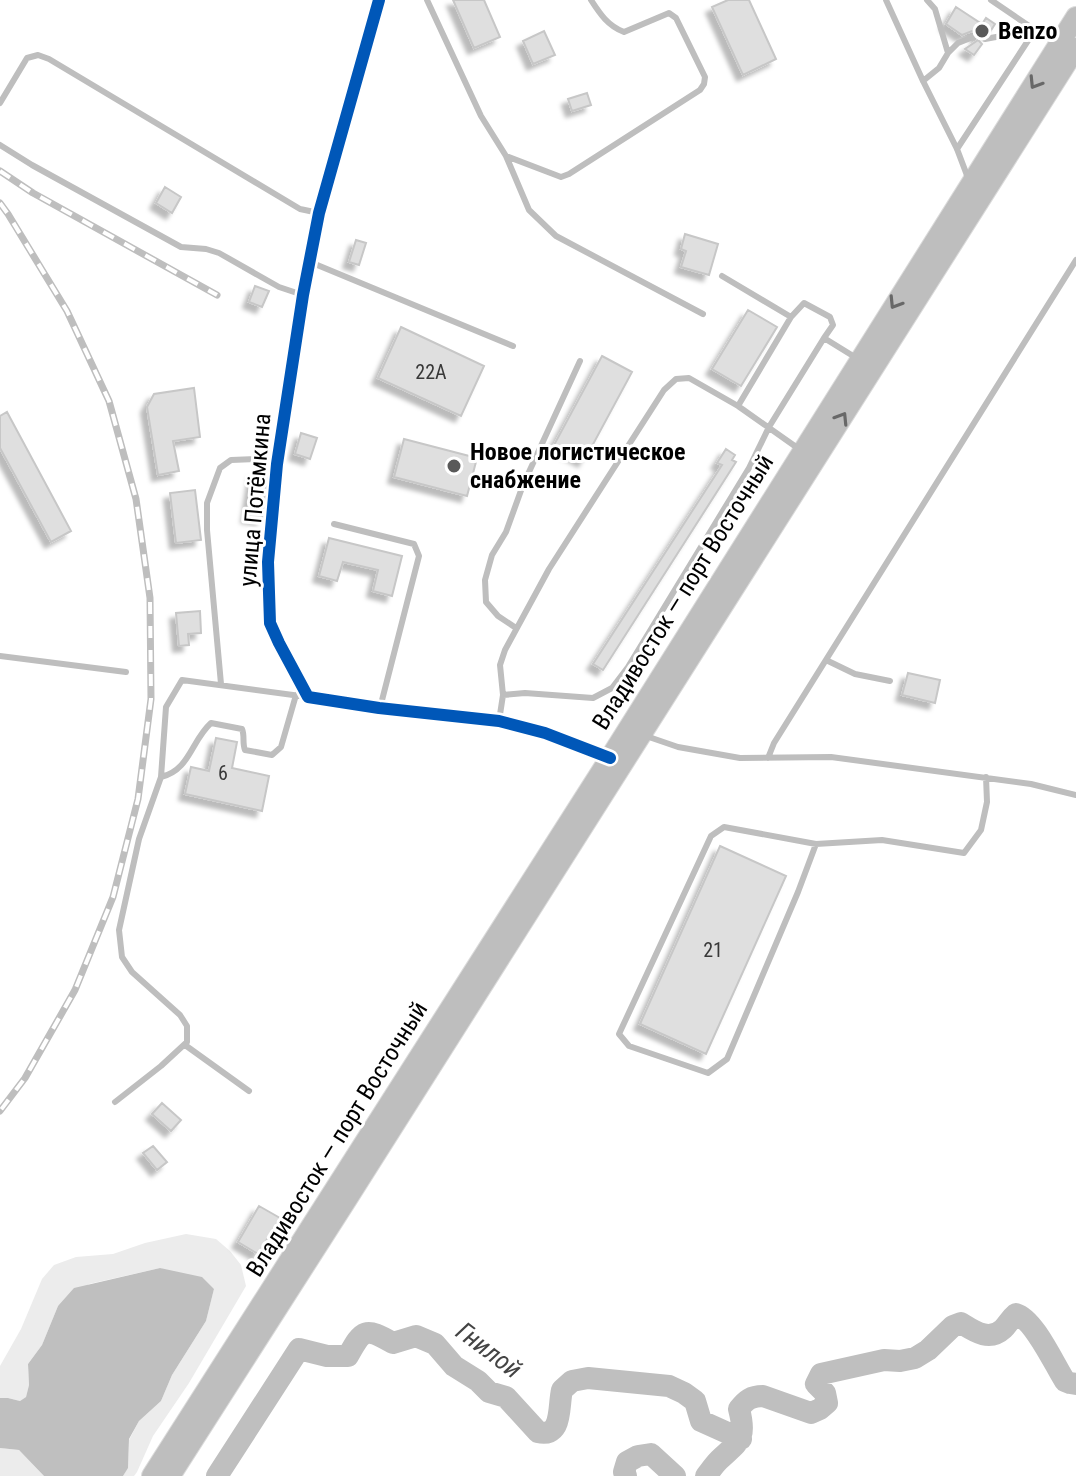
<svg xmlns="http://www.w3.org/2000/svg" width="1076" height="1476" font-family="'Roboto Condensed',sans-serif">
  <defs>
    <filter id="shadow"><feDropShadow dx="-6" dy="6" stdDeviation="2" flood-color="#0004"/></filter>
  </defs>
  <rect width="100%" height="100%" fill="#fff"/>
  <path fill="#ececec" d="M186,1234L216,1239L230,1251L241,1265L246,1286L189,1383L153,1436L137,1472L134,1476H123L128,1467L129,1440L139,1421L161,1401L172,1375L206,1321L214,1289L160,1268L89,1284L58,1306L42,1345L28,1364L29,1385L26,1397L20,1401L8,1398H0V1366L21,1329L42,1279L54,1265L76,1257L113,1254L145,1243Z
    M0,1448L19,1450L44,1476H0Z"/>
  <path fill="#bfbfbf" d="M160,1268L202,1277L214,1289L206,1321L172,1375L161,1401L139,1421L129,1439L128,1468L123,1476H44L19,1450L0,1448V1398H8L20,1401L26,1397L29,1385L28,1364L42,1345L58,1306L74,1288Z"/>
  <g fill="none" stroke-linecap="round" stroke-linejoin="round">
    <path stroke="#bfbfbf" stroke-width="22" d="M217,1476L299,1349L327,1356H348C363,1329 365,1327 393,1343L416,1336L435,1344L454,1366L478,1381L489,1392L506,1397L538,1432C563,1438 558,1407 562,1390L572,1381L588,1378L669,1386L684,1393L695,1401L701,1421L741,1439
      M626,1476L624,1472L627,1462L638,1456L651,1454L675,1476
      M706,1476C710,1471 714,1465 719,1460C739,1441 747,1440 739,1409C746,1400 751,1396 763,1396L811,1413L820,1409L827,1403L825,1393L816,1384L821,1374L884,1360L900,1361L915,1358L928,1350L953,1326L961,1323C974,1331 989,1342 1003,1329C1008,1324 1010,1319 1016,1314C1034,1319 1054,1364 1065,1381L1070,1383L1076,1384"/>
  </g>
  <path fill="#dfdfdf" stroke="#c7c7c7" stroke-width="2" filter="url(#shadow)" d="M453,0H484L500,37L474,48Z
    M728,0H749L776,59L743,75L712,7Z
    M956,7L982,24L986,18L995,24L990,32L980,36L979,41L982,44L974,55L965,49L978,40L977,33L972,31L962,35L946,24Z
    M544,31L555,55L533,64L523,41Z
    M587,93L591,105L572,111L568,99Z
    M165,187L181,197L172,213L156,203Z
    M685,234L718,244L709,275L681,267L686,251L681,249Z
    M356,240L366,243L359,265L349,262Z
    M255,286L269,291L262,307L249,302Z
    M748,310L777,327L741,386L712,369Z
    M401,327L484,366L461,416L378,378Z
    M602,356L632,372L584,461L554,445Z
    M194,388L200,437L173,441L179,471L158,475L147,407L154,394Z
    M7,412L71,531L51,542L0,448V416Z
    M301,433L317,438L310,459L295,454Z
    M404,439L477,458L467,496L394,477Z
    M726,449L735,455L732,460L736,462L603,670L593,664L722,465L717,463Z
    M254,472L268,474L262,519L247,517Z
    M195,490L201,540L176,543L170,493Z
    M329,538L402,556L392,596L373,591L378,570L343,562L337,581L319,576Z
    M200,611L201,633L188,634L189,645L179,646L176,613Z
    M908,673L940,680L935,703L902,695Z
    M216,738L237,742L232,768L269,776L262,811L185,794L191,767L209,771Z
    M720,846L786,876L706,1054L640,1024Z
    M162,1103L181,1120L171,1131L152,1114Z
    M153,1146L167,1162L157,1170L143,1153Z
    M259,1206L280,1218L258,1254L238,1242Z"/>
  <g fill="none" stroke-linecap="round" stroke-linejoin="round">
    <defs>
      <path id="trunk" d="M152,1476L610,758L1076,17
        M170,1476L347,1199L1076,48"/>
    </defs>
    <use href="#trunk" stroke="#dbdbdb" stroke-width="22"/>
    <path stroke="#bebebe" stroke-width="6" d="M427,0L481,116L506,156L529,210L556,236L703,314
      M886,0L923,81L957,149L968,178
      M927,0L935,9L948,53
      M985,39L1035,30L1061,35
      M923,81L939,68L948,53L958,43L973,37
      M0,103L27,58L38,55L49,59L300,209L319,213
      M0,145L32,165L181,247L206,249L219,253L279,287L303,295
      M957,149L1035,30L991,0
      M506,156L561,177L569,174L700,90L704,84L705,77L676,18L669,13L624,32C608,26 600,14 591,0
      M310,262L513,346
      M722,276L791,317
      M738,406L791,317L804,303L830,317L833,325L824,338L858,359
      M334,524L414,544L419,556L380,708
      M516,628L498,616L486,602L485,580L492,555L506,532L523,485L580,361
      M0,656L126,672
      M826,660L855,674L890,681
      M221,684L207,530V503L220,468L231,460L258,459L277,464
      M503,695L525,693L593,698L612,688L628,667L749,468L769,427L824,338
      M499,721L503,695L500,665L505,650L549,569L664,390L676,379L689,378L738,406L799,449
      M646,736L678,747L740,758L831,757L1031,784L1076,795
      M768,758L774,743L1076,260
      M161,777C190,770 191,741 211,723L242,729C245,736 242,743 245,750L272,755L281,747L296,695
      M816,844L798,892L727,1059L708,1073L629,1046L619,1034L711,836L724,827L816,844L882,840L964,853L981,830L987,802L986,777
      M185,1045L249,1091
      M115,1102L161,1066L187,1042V1026L180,1015L132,972L122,957L119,930L139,839L161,777L166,707L182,680L308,697"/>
    <path stroke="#bebebe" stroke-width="11" d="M379,0L319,213L303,295L277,464L268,562L270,623L279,643L308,697L379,708L499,721L545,733L610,758"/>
    <use href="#trunk" stroke="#bebebe" stroke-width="20"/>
    <defs>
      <path id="rail" d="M0,171L33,193L217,295
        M0,203L8,214L67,311L109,401L136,499L150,598L151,699L138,799L113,897L75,990L25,1078L0,1111"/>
    </defs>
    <use href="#rail" stroke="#bebebe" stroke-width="7"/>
    <use href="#rail" stroke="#fff" stroke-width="4" stroke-dasharray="12" stroke-linecap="butt"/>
    <defs>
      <path id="cycleway" d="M379,0L319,213L303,295L277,464L268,562L270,623L279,643L308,697L379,708L499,721L545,733L610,758"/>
    </defs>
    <use href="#cycleway" stroke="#fff" stroke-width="17"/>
    <use href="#cycleway" stroke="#0057b8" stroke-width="12"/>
  </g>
  <defs><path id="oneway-chevron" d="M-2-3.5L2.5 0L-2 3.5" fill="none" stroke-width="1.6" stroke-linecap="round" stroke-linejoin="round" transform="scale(2)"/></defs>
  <g stroke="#686868">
    <use href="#oneway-chevron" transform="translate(1035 83) rotate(122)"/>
    <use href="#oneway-chevron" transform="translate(895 303) rotate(122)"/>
    <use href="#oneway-chevron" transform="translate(842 418) rotate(-58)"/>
  </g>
  <g fill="#595959" stroke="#fff" stroke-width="3">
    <circle cx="982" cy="31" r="8"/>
    <circle cx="454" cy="466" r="8"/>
  </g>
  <g text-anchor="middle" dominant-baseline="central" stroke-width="6" stroke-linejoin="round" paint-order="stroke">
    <g font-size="20" fill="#383838">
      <text x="431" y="372">22А</text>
      <text x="223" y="773">6</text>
      <text x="713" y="950">21</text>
    </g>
    <g font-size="24" font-weight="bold" fill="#000" stroke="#fff" text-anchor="start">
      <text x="998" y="31">Benzo</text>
      <text x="470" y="452">Новое логистическое<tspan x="470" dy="28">снабжение</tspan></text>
    </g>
    <g font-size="24" fill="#000" stroke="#fff">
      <text transform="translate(255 500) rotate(-85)">улица Потёмкина</text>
      <text transform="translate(683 592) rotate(-58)">Владивосток — порт Восточный</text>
      <text transform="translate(337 1139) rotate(-58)">Владивосток — порт Восточный</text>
    </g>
    <g font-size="26" font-style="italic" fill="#444" stroke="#fff">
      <text transform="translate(489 1350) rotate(37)">Гнилой</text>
    </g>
  </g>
</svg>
